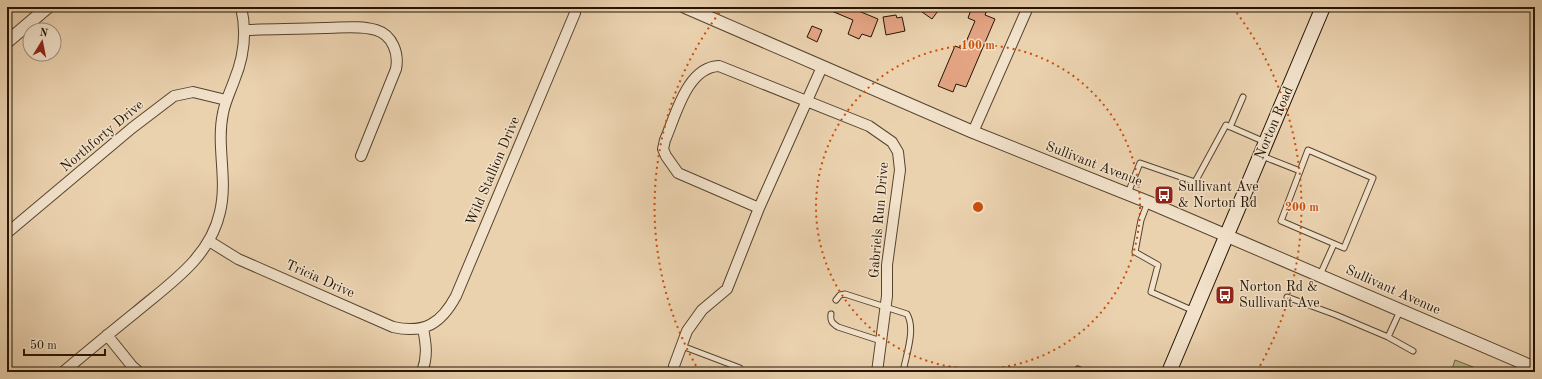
<svg xmlns="http://www.w3.org/2000/svg" width="1542" height="379" font-family="'Old Standard TT',serif">
  <rect width="100%" height="100%" fill="#ebd2af"/>
  <filter id="stains"><feTurbulence type="fractalNoise" baseFrequency=".005" numOctaves="4"/><feColorMatrix values="0 0 0 0 .2 0 0 0 0 .09 0 0 0 0 .02 0 0 0 .5 -.17"/></filter>
  <radialGradient id="worn" r=".72"><stop offset=".6" stop-color="#630" stop-opacity="0"/><stop offset="1" stop-color="#630" stop-opacity=".3"/></radialGradient>
  <path fill="#bb8" stroke="#706845" d="M1455,360L1486,372H1451Z"/>
  <path fill="#e5a584" stroke="#251402" d="M822,7H849L878,19L871,37L862,34L859,39L848,34L853,20Z
    M915,7H941L932,19Z
    M972,7H988L985,15L995,19L966,87L956,84L953,92L938,86L955,46L963,49L975,21L968,18Z
    M896,15L897,18L902,17L905,31L886,35L883,17Z
    M812,26L822,30L817,42L807,37Z"/>
  <g fill="none" stroke-linecap="round" stroke-linejoin="round">
    <defs>
      <path id="service" d="M1230,127L1243,97
        M1308,150L1373,178L1344,248L1281,221Z
        M1262,156L1300,171
        M1128,193L1140,163L1195,182L1226,125L1265,142
        M1148,202L1141,220L1135,252L1158,265L1151,292L1194,311
        M1320,275L1334,244
        M1287,297L1336,315L1388,337L1413,351
        M836,300L840,295L845,294L907,314C916,329 906,355 903,372
        M831,314C830,321 832,323 838,327L881,341
        M1388,337L1400,311
        M682,346L740,368L739,372
        M1078,369L1085,372"/>
      <path id="minor" d="M245,30C271,29 298,29 324,28C341,28 360,25 376,30C393,35 399,54 396,69L361,156
        M973,132L1028,7
        M759,208L678,173L666,156L663,149L665,140C676,115 687,67 719,66L869,126L892,142L898,152L900,170L887,265V296L877,372
        M7,233L132,128L174,96L193,92L226,100
        M209,241L238,259L393,327C424,334 441,324 456,296L575,13
        M107,335L132,366L139,372
        M63,372C87,352 111,332 136,312C169,284 210,258 220,212C228,179 216,146 223,113C225,102 230,92 234,81C244,57 247,32 241,7
        M422,372C428,356 426,344 423,328
        M674,372V366L687,331L702,310L727,289L759,208L822,67"/>
      <path id="tertiary" d="M685,7L973,132L1148,202L1535,368
        M7,42L48,7"/>
      <path id="secondary" d="M1169,372L1323,7"/>
    </defs>
    <use href="#service" stroke="#56442d" stroke-width="7"/>
    <use href="#minor" stroke="#56442d" stroke-width="12"/>
    <use href="#tertiary" stroke="#56442d" stroke-width="14"/>
    <use href="#secondary" stroke="#251402" stroke-width="16"/>
    <use href="#service" stroke="#f2e2cb" stroke-width="5"/>
    <use href="#minor" stroke="#f2e2cb" stroke-width="10"/>
    <use href="#tertiary" stroke="#f2e2cb" stroke-width="12"/>
    <use href="#secondary" stroke="#f2e2cb" stroke-width="14"/>
  </g>
  <g fill="none" stroke="#cb4f0a" stroke-width="2" stroke-dasharray="2 4">
    <circle cx="978" cy="207" r="162"/>
    <path d="M699 371A324 324 0 0 1 723 8M1233 8A324 324 0 0 1 1257 371"/>
  </g>
  <defs>
    <symbol id="bus-square" viewBox="-11 -11 22 22"><rect x="-9" y="-9" width="18" height="18" rx="4" fill="#8f2418" stroke="#f2e2cb"/><path d="M-5-6H5V4H4V6H2V4H-2V6H-4V4H-5ZM-3.5-4V0h7V-4ZM-3.5 1.2v1.5H-2V1.2ZM2 1.2v1.5H3.5V1.2Z" fill="#fff"/></symbol>
  </defs>
  <g fill-rule="evenodd">
    <use href="#bus-square" x="1153" y="184" width="22" height="22"/>
    <use href="#bus-square" x="1214" y="284" width="22" height="22"/>
  </g>
  <g text-anchor="middle" dominant-baseline="central" stroke-width="3" stroke-linejoin="round" paint-order="stroke">
    <g font-size="14" fill="#251402" stroke="#f2e2cb">
      <text transform="translate(1274 123) rotate(-67)">Norton Road</text>
      <text transform="translate(102 136) rotate(-40)">Northforty Drive</text>
      <text transform="translate(1094 164) rotate(21)">Sullivant Avenue</text>
      <text transform="translate(493 171) rotate(-67)">Wild Stallion Drive</text>
      <text transform="translate(879 220) rotate(-85)">Gabriels Run Drive</text>
      <text transform="translate(320 279) rotate(24)">Tricia Drive</text>
      <text transform="translate(1393 290) rotate(24)">Sullivant Avenue</text>
    </g>
    <g font-size="14" fill="#251402" stroke="#f2e2cb" text-anchor="start">
      <text x="1178" y="187">Sullivant Ave<tspan x="1178" dy="16">&amp; Norton Rd</tspan></text>
      <text x="1239" y="287">Norton Rd &amp;<tspan x="1239" dy="16">Sullivant Ave</tspan></text>
    </g>
  </g>
  <circle cx="978" cy="207" r="6" fill="#cb4f0a" stroke="#f2e2cb" stroke-width="2"/>
  <g font-size="12" text-anchor="middle" font-weight="bold" fill="#cb4f0a" stroke="#f2e2cb" stroke-width="3" stroke-linejoin="round" paint-order="stroke">
    <text x="978" y="49">100 m</text>
    <text x="1302" y="211">200 m</text>
  </g>
  <rect width="1542" height="379" fill="none" stroke="#ebd2af" stroke-width="24"/>
  <rect x="8" y="8" width="1526" height="363" fill="none" stroke="#251402" stroke-width="2"/>
  <rect x="12" y="12" width="1518" height="355" fill="none" stroke="#251402"/>
  <g transform="translate(42 42) rotate(10)"><circle r="19" fill="#f2e2cb" stroke="#a0907b"/>
  <path d="M0-3L7 15L0 10L-7 15Z" fill="#8f2418"/>
  <text y="-6" font-size="11" font-weight="bold" text-anchor="middle" fill="#251402">N</text>
  </g>
  <path d="M24 349v6h81v-6" fill="none" stroke="#251402" stroke-width="2"/>
  <text x="30" y="349" font-size="12" fill="#251402" stroke="#f2e2cb" stroke-width="3" paint-order="stroke">50 m</text>
  <rect width="100%" height="100%" filter="url(#stains)"/>
  <rect width="100%" height="100%" fill="url(#worn)"/>
</svg>
